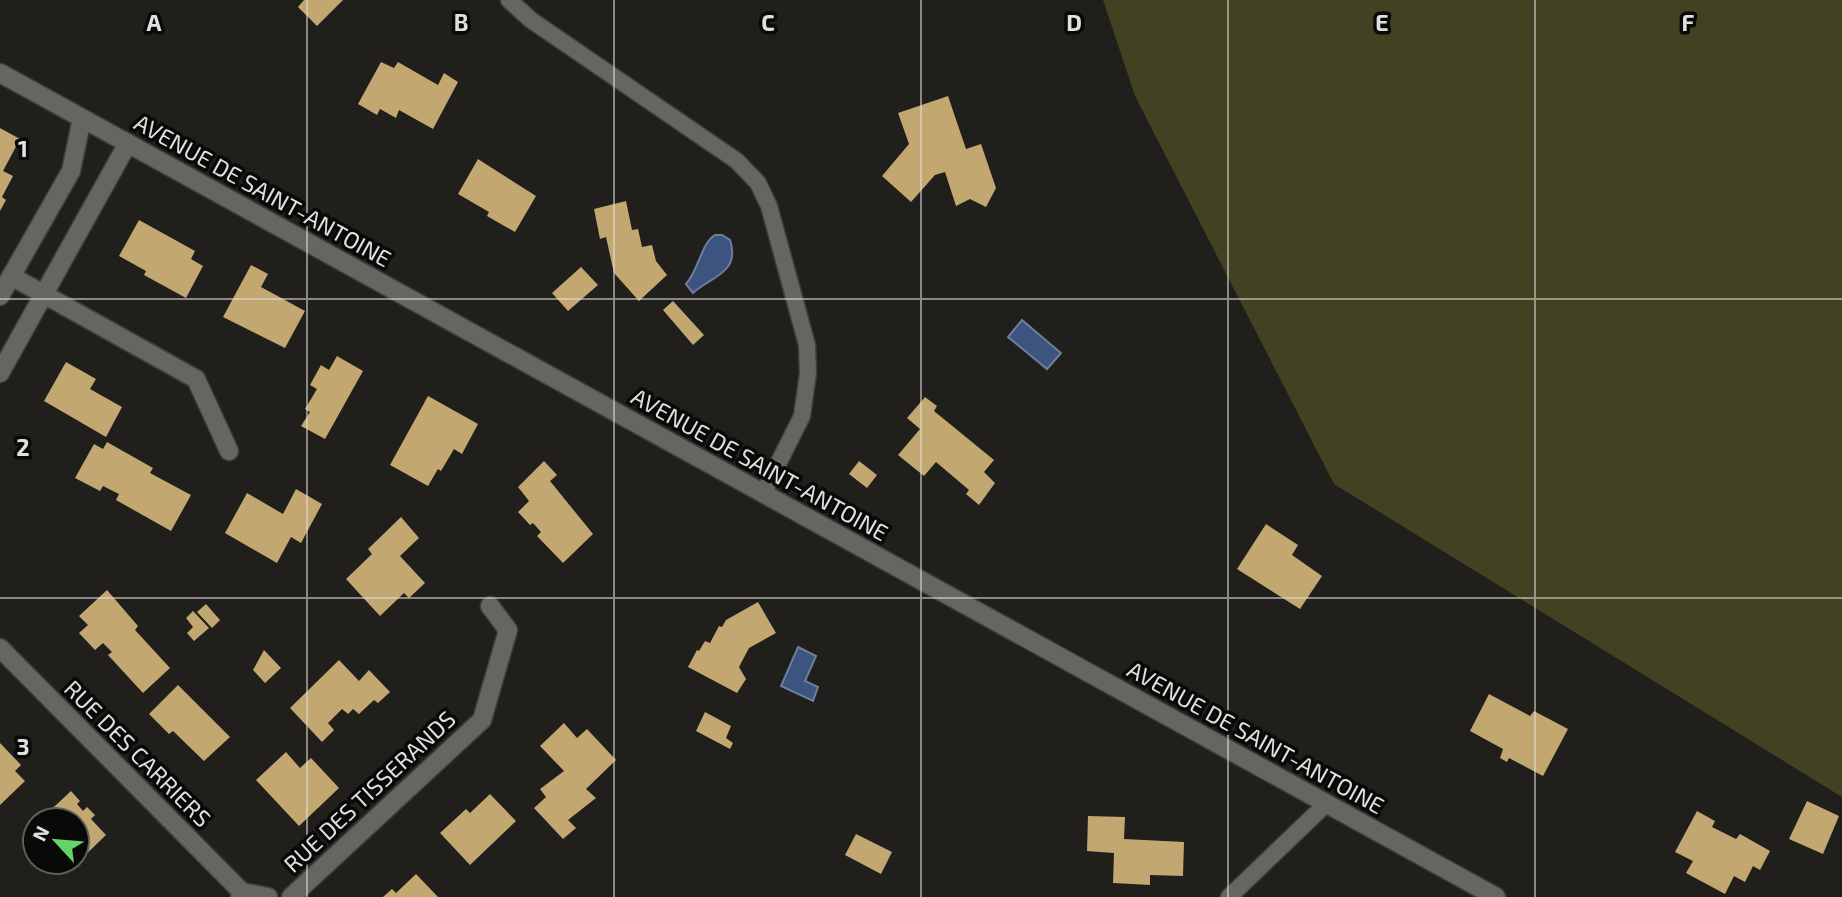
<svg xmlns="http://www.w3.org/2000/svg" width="1842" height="897" font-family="'Exo 2',sans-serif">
  <rect width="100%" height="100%" fill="#201f1c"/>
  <path fill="#414221" d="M1103,0H1842V797L1334,484L1135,96Z"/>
  <path fill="#3d5480" stroke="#6e7e9c" stroke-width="2" d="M715,235H722L730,240C741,273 710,277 693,293L686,284C699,270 701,243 715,235Z
    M1022,320L1061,353L1047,369L1008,337Z
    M798,647L816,656L805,681L818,687L813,701L781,686Z"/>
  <path fill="#c2a770" d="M304,0H343L317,26L298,7Z
    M381,62L394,68L398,62L438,85L444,73L458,82L433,129L399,110L396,118L380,109L377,115L358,104Z
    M948,96L966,149L981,144L996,188L986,207L970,199L956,206L945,172L935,175L911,202L882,176L909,144L898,113Z
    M0,128L20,139L3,171L13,176L2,197L6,200L0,211Z
    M478,159L536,196L515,232L487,216L489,212L458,194Z
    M626,201L632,230L638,229L642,247L652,245L656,261L667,275L639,301L614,273L606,237L600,239L594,209Z
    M139,220L195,251L191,259L203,266L186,298L144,275L146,271L119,256Z
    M251,265L268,274L261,287L305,311L285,348L223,317Z
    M581,267L598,285L568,311L552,293Z
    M673,301L704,335L693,345L663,310Z
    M337,356L363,371L325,439L301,426L310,412L305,409L317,389L310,385L321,365L329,370Z
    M66,362L96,379L90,389L122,407L106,437L44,401Z
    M428,396L478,424L462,454L454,449L441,471L438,469L428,486L390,465Z
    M925,397L937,406L934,411L994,460L984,472L995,483L979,505L966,494L969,490L936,462L924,476L898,455L920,429L907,418Z
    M107,442L153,468L150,473L191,495L171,531L116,500L119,494L103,486L100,491L75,478L94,444L103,449Z
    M544,461L557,475L550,481L593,534L563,563L537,536L541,532L533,523L530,525L518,512L529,501L518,487Z
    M859,461L877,475L867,488L849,474Z
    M296,489L322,504L301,543L291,537L277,563L225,533L247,493L283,514Z
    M401,517L419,538L400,556L425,583L409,598L404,593L380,616L346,579L372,554L368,549Z
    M1266,524L1298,545L1292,555L1322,576L1300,609L1237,569Z
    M107,590L138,626L135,630L170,668L143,693L108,655L112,652L103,643L95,650L79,633L88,625L79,616Z
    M758,602L776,633L749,648L739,667L746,679L737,693L688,667L697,650L699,651L705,641L710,643L719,626L722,627L726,620Z
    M206,604L220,620L212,628L197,612Z
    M193,611L209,628L194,641L187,633L193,627L186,618Z
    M264,650L281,668L265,683L253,670Z
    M339,660L359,681L369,670L390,692L378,703L374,700L359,714L353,709L348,714L342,709L328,723L334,730L322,742L290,708Z
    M178,685L230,737L204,761L173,731L169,734L149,714Z
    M1489,694L1530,716L1534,711L1568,729L1543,776L1509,758L1507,762L1500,758L1503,749L1470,731Z
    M705,712L731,726L726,738L733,743L730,749L696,731Z
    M564,723L577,738L587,729L616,760L586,789L596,798L568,820L576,828L563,839L534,808L546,797L540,789L564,771L540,746Z
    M0,743L21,765L15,771L25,781L0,805Z
    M286,752L300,768L311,758L339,788L299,826L256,780Z
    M71,791L80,801L77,804L83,811L87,807L95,815L91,819L106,835L77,863V820H40Z
    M490,794L516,821L470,865L440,833L466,809L470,813Z
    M1807,801L1839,816L1823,854L1789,839Z
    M1697,811L1715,821L1712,827L1736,839L1740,834L1770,851L1760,870L1753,866L1745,882L1734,876L1725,894L1686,873L1693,861L1675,852Z
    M1088,816L1125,817L1124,839L1184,842L1183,876L1150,875V885L1113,883L1114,853L1087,851Z
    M856,834L892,852L881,874L845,855Z
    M416,874L438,897H383L392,889L396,893Z"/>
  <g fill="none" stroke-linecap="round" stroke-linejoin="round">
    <defs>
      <path id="lane" d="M509,0L531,20L737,161L758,183L769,206L807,345L808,373L802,416L763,494
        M1229,897L1327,803"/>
      <path id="street" d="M0,73L1496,897
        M11,276L196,379L229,451
        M0,296L71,171L82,118
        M0,373L128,143
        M0,648L242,892
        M240,897L242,892L268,897
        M291,897L482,720L508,630L490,606"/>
    </defs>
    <use href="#lane" stroke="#3e3d3b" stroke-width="19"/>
    <use href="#street" stroke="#3e3d3b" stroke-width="21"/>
    <use href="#lane" stroke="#676562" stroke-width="16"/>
    <use href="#street" stroke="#676562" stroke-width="18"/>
  </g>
  <path fill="none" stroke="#e1e0de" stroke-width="2" stroke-opacity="0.55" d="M307,0V897M614,0V897M921,0V897M1228,0V897M1535,0V897M0,299H1842M0,598H1842"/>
  <g text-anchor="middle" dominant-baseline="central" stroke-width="7" stroke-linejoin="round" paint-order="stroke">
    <g font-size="23" fill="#e1e0de" stroke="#090908">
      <text transform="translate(263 190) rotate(29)">AVENUE DE SAINT-ANTOINE</text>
      <text transform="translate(760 464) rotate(29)">AVENUE DE SAINT-ANTOINE</text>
      <text transform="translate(1256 737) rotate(29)">AVENUE DE SAINT-ANTOINE</text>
      <text transform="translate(138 753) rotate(45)">RUE DES CARRIERS</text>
      <text transform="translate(369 791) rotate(-43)">RUE DES TISSERANDS</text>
    </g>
  </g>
  <g font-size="23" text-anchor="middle" font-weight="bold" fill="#e1e0de" stroke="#090908" stroke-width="7" stroke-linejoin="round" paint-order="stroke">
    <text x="154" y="31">A</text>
    <text x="461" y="31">B</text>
    <text x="768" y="31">C</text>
    <text x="1074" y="31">D</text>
    <text x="1382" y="31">E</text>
    <text x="1688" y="31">F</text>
    <text x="23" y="157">1</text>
    <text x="23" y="456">2</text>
    <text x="23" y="755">3</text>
  </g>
  <g transform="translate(56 841) rotate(296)"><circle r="33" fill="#090908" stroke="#5f5f5e" stroke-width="2"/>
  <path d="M0-5L12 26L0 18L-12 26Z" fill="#64d467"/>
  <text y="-10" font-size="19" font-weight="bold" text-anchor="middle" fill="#e1e0de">N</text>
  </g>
</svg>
